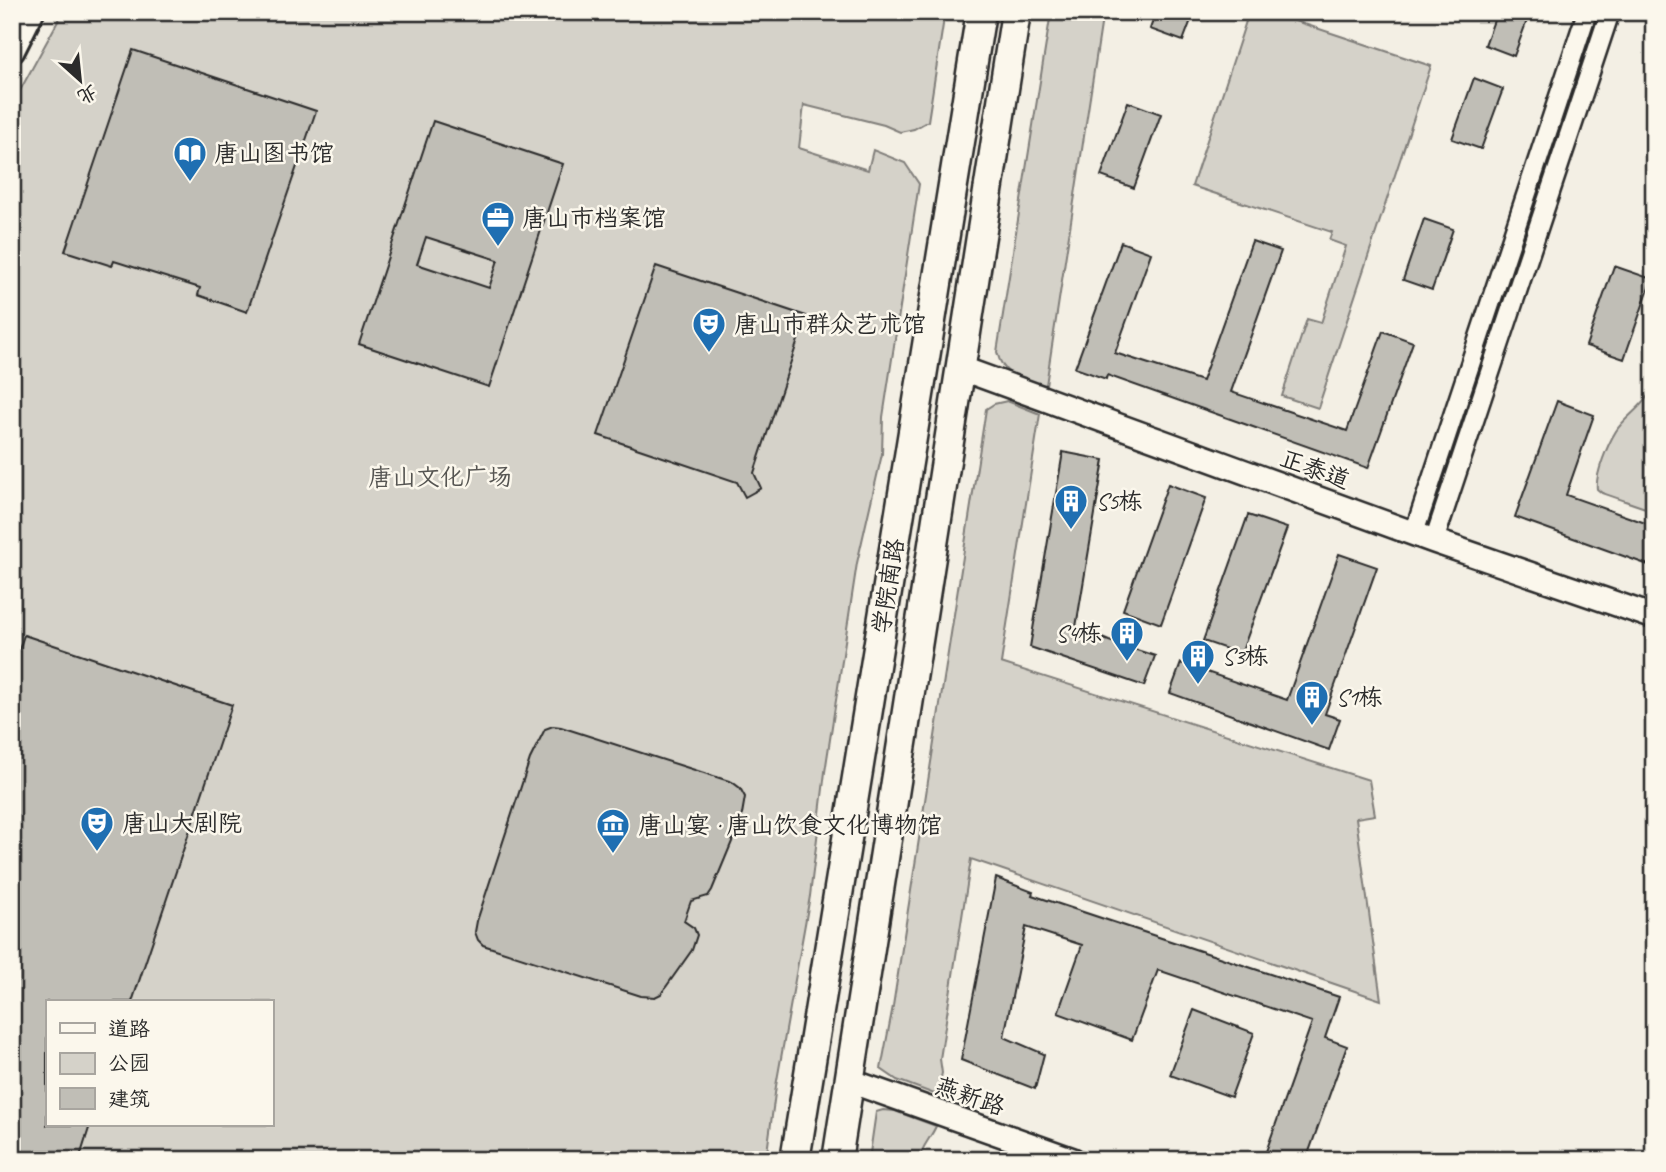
<svg xmlns="http://www.w3.org/2000/svg" width="1666" height="1172" font-family="Caveat,'LXGW WenKai TC',sans-serif">
  <rect width="100%" height="100%" fill="#f3efe4"/>
  <filter id="ink" filterUnits="userSpaceOnUse"><feTurbulence type="fractalNoise" baseFrequency=".0143" numOctaves="2"/><feDisplacementMap in="SourceGraphic" scale="14" xChannelSelector="R" yChannelSelector="G"/><feConvolveMatrix kernelMatrix="1 2 1 2 8 2 1 2 1" color-interpolation-filters="sRGB"/></filter>
  <g filter="url(#ink)">
    <path fill="#d5d2c9" stroke="#807e7a" stroke-width="2" fill-rule="evenodd" d="M63,12H945L928,121L914,129L900,132L884,125L804,105L799,148L868,170L873,150L905,163L919,184L883,417L882,454L857,563L825,772L810,896L776,1086L766,1160H12V105ZM47,1002H271V1125H47Z
      M1051,12H1103L1046,385C1021,378 1004,379 997,352Z
      M1249,12H1268L1431,66L1318,408L1282,396L1307,319L1321,323L1346,246L1329,240L1332,232L1192,186Z
      M1654,383V511L1602,493L1597,489C1595,474 1608,444 1616,431C1627,414 1646,407 1654,383Z
      M1007,401L1040,414L1001,663L1369,780L1375,815L1356,818L1381,1000L971,859L940,1059L942,1073L937,1095L897,1080L881,1069L893,1006L986,409L994,404Z
      M883,1110L895,1111L936,1126C931,1138 921,1147 919,1160H869L876,1112Z"/>
    <path fill="#c0beb6" stroke="#2b2b2b" stroke-width="2" fill-rule="evenodd" d="M1156,12H1194L1183,41L1150,29Z
      M1497,12H1530L1514,56L1485,45Z
      M133,50L316,111L247,312L198,295L200,288L114,261L112,266L65,251Z
      M1474,78L1503,89L1481,149L1452,139Z
      M1128,102L1161,114L1134,188L1101,176Z
      M433,121L563,164L489,387L359,344ZM426,237L498,260L489,288L417,264Z
      M1424,219L1453,229L1432,290L1403,280Z
      M1252,241L1281,251L1231,392L1347,431L1383,331L1413,342L1368,468L1107,375L1106,379L1075,368L1121,242L1151,253L1115,353L1202,381Z
      M656,266L806,316L754,473L761,488L745,497L737,482L598,435Z
      M1614,266L1652,279L1624,359L1586,346Z
      M1557,401L1594,415L1566,495L1654,526V567L1515,517Z
      M1063,452L1104,460L1076,627L1109,641L1155,656L1144,686L1030,647Z
      M1168,484L1206,498L1161,624L1123,610Z
      M1248,515L1287,528L1241,654L1203,641Z
      M1339,554L1377,567L1325,714L1340,719L1329,750L1170,693L1181,663L1287,700Z
      M24,635L232,705L132,1002H47V1125H90L79,1160H12V671Z
      M553,726L561,727L732,782L740,788L745,797L741,820L712,890L708,896L691,901L684,921L694,928L697,935L692,950L661,994L655,997L641,996L483,945L478,940L475,932L477,921L530,759L545,729Z
      M996,878L1033,892L1032,895L1339,997L1325,1038L1347,1046L1306,1160H1263L1312,1022L1158,970L1132,1040L1058,1013L1082,945L1026,927L1004,1037L1044,1054L1035,1089L961,1060Z
      M1194,1010L1254,1033L1231,1097L1170,1075Z"/>
    <g fill="none" stroke-linecap="round" stroke-linejoin="round">
      <defs>
        <path id="minor" d="M1414,533L1587,12
          M1434,541L1610,12"/>
        <path id="tertiary" d="M960,368L1434,541L1654,617
          M850,1081L1073,1160"/>
        <path id="secondary" d="M12,50L31,12"/>
        <path id="primary" d="M795,1160L981,12
          M837,1160L1016,12"/>
      </defs>
      <use href="#minor" stroke="#2b2b2b" stroke-width="23"/>
      <use href="#tertiary" stroke="#2b2b2b" stroke-width="28"/>
      <use href="#secondary" stroke="#2b2b2b" stroke-width="30"/>
      <use href="#primary" stroke="#2b2b2b" stroke-width="33"/>
      <use href="#minor" stroke="#fbf7ec" stroke-width="18"/>
      <use href="#tertiary" stroke="#fbf7ec" stroke-width="23"/>
      <use href="#secondary" stroke="#fbf7ec" stroke-width="24"/>
      <use href="#primary" stroke="#fbf7ec" stroke-width="28"/>
    </g>
  </g>
  <defs>
    <symbol id="library-pin" viewBox="-11 -11 22 30"><path d="M0 17L-7.5 6A9.5 9.5 0 1 1 7.5 6Z" fill="#1f6fb2" stroke="#fbf7ec"/><path d="M-6-4Q-3-5.5-.7-3.5V5Q-3 3-6 4ZM6-4Q3-5.5 .7-3.5V5Q3 3 6 4Z" fill="#fff"/></symbol>
    <symbol id="office-pin" viewBox="-11 -11 22 30"><path d="M0 17L-7.5 6A9.5 9.5 0 1 1 7.5 6Z" fill="#1f6fb2" stroke="#fbf7ec"/><path d="M-6-3h4V-5.5h4V-3h4V5H-6ZM-1-4.5V-3h2v-1.5ZM-6 0V1H6V0Z" fill="#fff"/></symbol>
    <symbol id="theatre-pin" viewBox="-11 -11 22 30"><path d="M0 17L-7.5 6A9.5 9.5 0 1 1 7.5 6Z" fill="#1f6fb2" stroke="#fbf7ec"/><path d="M-5-5.5Q0-4 5-5.5V0Q5 5 0 6Q-5 5-5 0ZM-3.3-2.5H-1v1.5H-3.3ZM1-2.5H3.3v1.5H1ZM-2.8 1Q0 5.5 2.8 1Z" fill="#fff"/></symbol>
    <symbol id="building-pin" viewBox="-11 -11 22 30"><path d="M0 17L-7.5 6A9.5 9.5 0 1 1 7.5 6Z" fill="#1f6fb2" stroke="#fbf7ec"/><path d="M-4-6H4V6H1V3H-1V6H-4ZM-2.5-4.3h1.7v1.8h-1.7ZM.8-4.3h1.7v1.8H.8ZM-2.5-1h1.7V.8h-1.7ZM.8-1h1.7V.8H.8Z" fill="#fff"/></symbol>
    <symbol id="museum-pin" viewBox="-11 -11 22 30"><path d="M0 17L-7.5 6A9.5 9.5 0 1 1 7.5 6Z" fill="#1f6fb2" stroke="#fbf7ec"/><path d="M0-6L6-3V-2H-6V-3ZM-5-1h2V3h-2ZM-1-1h2V3h-2ZM3-1h2V3H3ZM-6 4H6V6H-6Z" fill="#fff"/></symbol>
  </defs>
  <g fill-rule="evenodd">
    <use href="#library-pin" x="171" y="134" width="38" height="52"/>
    <use href="#office-pin" x="479" y="199" width="38" height="52"/>
    <use href="#theatre-pin" x="690" y="305" width="38" height="52"/>
    <use href="#building-pin" x="1052" y="482" width="38" height="52"/>
    <use href="#building-pin" x="1108" y="614" width="38" height="52"/>
    <use href="#building-pin" x="1179" y="637" width="38" height="52"/>
    <use href="#building-pin" x="1293" y="678" width="38" height="52"/>
    <use href="#theatre-pin" x="78" y="804" width="38" height="52"/>
    <use href="#museum-pin" x="594" y="806" width="38" height="52"/>
  </g>
  <g text-anchor="middle" dominant-baseline="central" stroke-width="5" stroke-linejoin="round" paint-order="stroke">
    <g font-size="24" fill="#2b2b2b" stroke="#fbf7ec" text-anchor="start">
      <text x="214" y="153">唐山图书馆</text>
      <text x="522" y="218">唐山市档案馆</text>
      <text x="734" y="324">唐山市群众艺术馆</text>
      <text x="1096" y="501">S5栋</text>
      <text x="1102" y="633" text-anchor="end">S4栋</text>
      <text x="1222" y="656">S3栋</text>
      <text x="1336" y="697">S1栋</text>
      <text x="122" y="823">唐山大剧院</text>
      <text x="638" y="825">唐山宴 · 唐山饮食文化博物馆</text>
    </g>
    <g font-size="24" fill="#2b2b2b" stroke="#fbf7ec">
      <text transform="translate(1315 469) rotate(20)">正泰道</text>
      <text transform="translate(888 586) rotate(-81)">学院南路</text>
      <text transform="translate(970 1096) rotate(19)">燕新路</text>
    </g>
    <g font-size="24" fill="#565552" stroke="#fbf7ec">
      <text x="440" y="477">唐山文化广场</text>
    </g>
  </g>
  <rect width="1666" height="1172" fill="none" stroke="#fbf7ec" stroke-width="42"/>
  <rect x="21" y="21" width="1624" height="1130" fill="none" stroke="#2b2b2b" stroke-width="2.5" filter="url(#ink)"/>
  <rect x="46" y="1000" width="228" height="126" fill="#fbf7ec" stroke="#a8a59f" stroke-width="2"/>
  <rect x="60" y="1023" width="35" height="10" fill="#fbf7ec" stroke="#a8a59f" stroke-width="2"/>
  <text x="108" y="1036" font-size="21" fill="#2b2b2b">道路</text>
  <rect x="60" y="1053" width="35" height="21" fill="#d5d2c9" stroke="#a8a59f" stroke-width="2"/>
  <text x="108" y="1070" font-size="21" fill="#2b2b2b">公园</text>
  <rect x="60" y="1088" width="35" height="21" fill="#c0beb6" stroke="#a8a59f" stroke-width="2"/>
  <text x="108" y="1106" font-size="21" fill="#2b2b2b">建筑</text>
  <g transform="translate(80 80) rotate(153)" stroke="#fbf7ec" stroke-width="5" paint-order="stroke">
  <path d="M0-5L12 26L0 18L-12 26Z" fill="#2b2b2b"/>
  <text y="-10" font-size="19" font-weight="bold" text-anchor="middle" fill="#2b2b2b">北</text>
  </g>
</svg>
